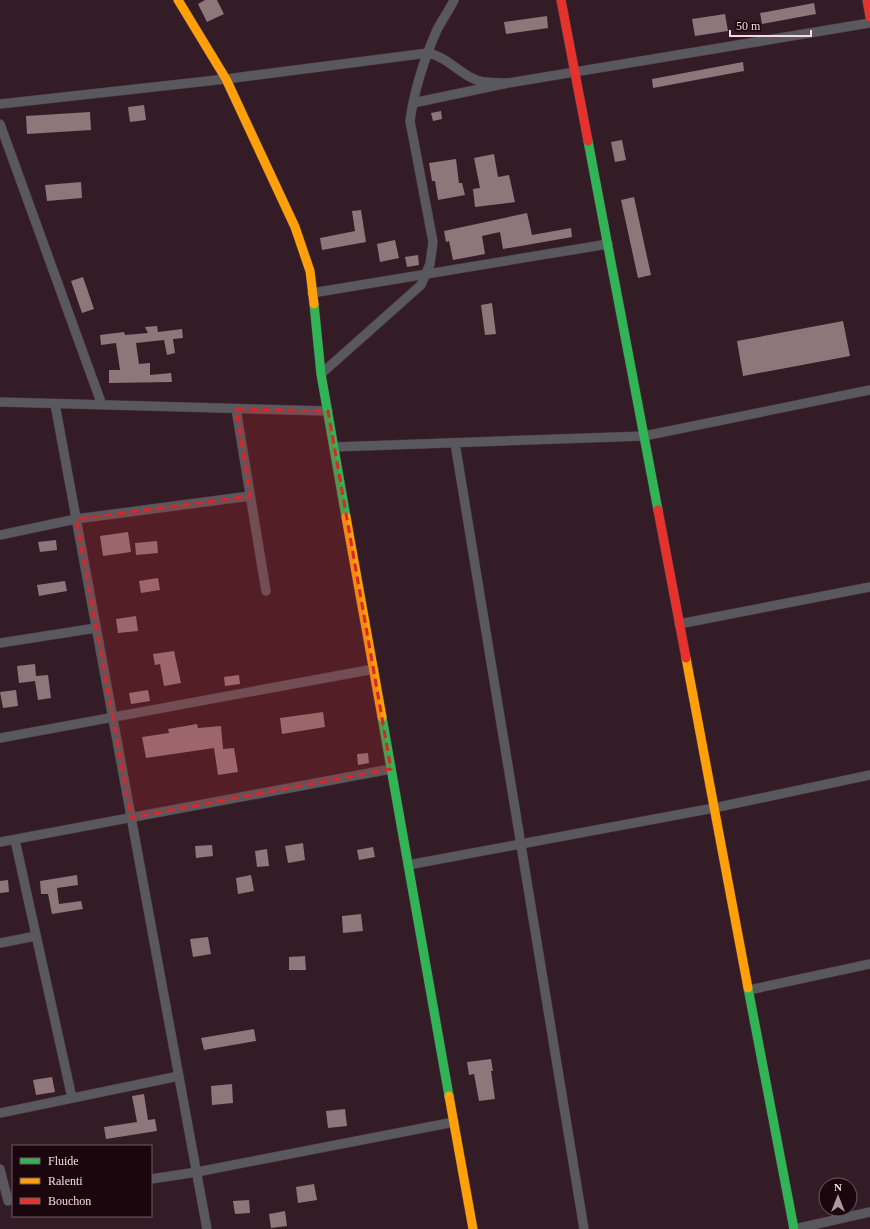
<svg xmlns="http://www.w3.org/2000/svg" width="870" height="1229" font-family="'Times New Roman',serif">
  <rect width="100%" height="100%" fill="#341c26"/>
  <path fill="#8f767b" d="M205,0H217L224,14L207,22L198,4Z
    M814,3L816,14L762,24L760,13Z
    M725,14L728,31L695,36L692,19Z
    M547,16L548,28L506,34L504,22Z
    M743,62L744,71L653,88L652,79Z
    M144,105L146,120L130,122L128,107Z
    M441,111L442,119L433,121L431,113Z
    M90,112L91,130L27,134L26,116Z
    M622,140L626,160L615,162L611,142Z
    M494,154L498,177L509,175L515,202L475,207L473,189L480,188L474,158Z
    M456,159L459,183H462L465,195L438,200L435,181H432L429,163Z
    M81,182L82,198L47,201L45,185Z
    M634,197L651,275L638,278L621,200Z
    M361,210L366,242L322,250L320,238L355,231L352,211Z
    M527,213L532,235L571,228L572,237L503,249L500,232L482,236L485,254L453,260L449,241L446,242L444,231Z
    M395,240L399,258L380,262L377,244Z
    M418,255L419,265L407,267L405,257Z
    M83,277L94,309L82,313L71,281Z
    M492,303L496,334L485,335L481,305Z
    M843,321L850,356L743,376L737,341Z
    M157,326L158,332L182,329L183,338L173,339L175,353L167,355L164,340L136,343L139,364L150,363V375L171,373L172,382L109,383V370H120L116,343L101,345L100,335L124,332L125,335L148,333L145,327Z
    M128,532L131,552L103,556L100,536Z
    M56,540L57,550L40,552L38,542Z
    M157,541L158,553L136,555L135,543Z
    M158,578L160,590L141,593L139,581Z
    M65,581L67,591L39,596L37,585Z
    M136,616L138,631L118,633L116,619Z
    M174,651L181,683L164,686L160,664L155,665L153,654Z
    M35,664L36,676L48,675L51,698L38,700L35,681L19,683L17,666Z
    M239,675L240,684L225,686L224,677Z
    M16,690L18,706L3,708L0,692Z
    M148,690L150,701L131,704L129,693Z
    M323,712L325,727L282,734L280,718Z
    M197,724L198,728L221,726L223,749L234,748L238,772L218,775L214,748L146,758L142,737L169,733L168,729Z
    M368,753L369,763L358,765L357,754Z
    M303,843L305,860L288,863L285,846Z
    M212,845L213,856L196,858L195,846Z
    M373,847L375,857L359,860L357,850Z
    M267,849L269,866L257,867L255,851Z
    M77,875L78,885L57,888L59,904L81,901L83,909L52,914L48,894H41L40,881Z
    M251,875L254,891L238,894L236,878Z
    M8,880L9,892L0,893V881Z
    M361,914L363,931L343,933L342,916Z
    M208,937L211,954L193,957L190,939Z
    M305,956L306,970H289V957Z
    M254,1029L256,1041L204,1050L201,1038Z
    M491,1059L493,1071H491L495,1099L479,1101L474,1074L469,1075L467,1062Z
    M52,1077L55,1092L36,1095L33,1080Z
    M232,1084L233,1103L212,1105L211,1086Z
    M144,1094L148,1120L155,1119L157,1131L106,1139L104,1127L137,1122L132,1096Z
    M345,1109L347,1126L328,1128L326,1111Z
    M314,1184L317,1200L298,1203L296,1187Z
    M249,1200L250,1213L235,1214L233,1201Z
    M285,1211L287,1226L271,1228L269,1214Z"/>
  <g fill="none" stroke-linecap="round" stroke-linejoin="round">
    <defs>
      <path id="street" d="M413,103L508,83L870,23
        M0,104L226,79L428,53C449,58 456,71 474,79C483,84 498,82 508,83
        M0,124L102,405
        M312,293L608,244
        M321,374L421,285L430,264L433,242L410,121C414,91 424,60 436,32C441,21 449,11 454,0
        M0,402L328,411
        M55,404L207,1229
        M236,409L266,591
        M455,443L584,1229
        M334,447L644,436L870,390
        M0,535L76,519L250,496
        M679,624L870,587
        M0,643L96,628
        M0,738L374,669
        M15,840L72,1098
        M0,842L391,769
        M408,865L714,808L870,775
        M0,943L36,936
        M749,990L870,964
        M0,1113L179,1076
        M0,1169L8,1201
        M151,1179L197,1172L454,1122
        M795,1229L870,1212"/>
      <path id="fast" d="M588,141L658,510
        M314,304L321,374L346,517
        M382,717L449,1096
        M748,988L794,1229"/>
      <path id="slow" d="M178,0L226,79L295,227L310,271L314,304
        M346,517L382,717
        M686,658L748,988
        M449,1096L473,1229"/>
      <path id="jam" d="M561,0L588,141
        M867,0L870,17
        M658,510L686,658"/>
    </defs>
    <use href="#street" stroke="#4e3941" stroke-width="10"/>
    <use href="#fast" stroke="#4e3941" stroke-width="10"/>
    <use href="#slow" stroke="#4e3941" stroke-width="10"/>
    <use href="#jam" stroke="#4e3941" stroke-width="10"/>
    <use href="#street" stroke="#59585f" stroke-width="9"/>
    <use href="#fast" stroke="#30b455" stroke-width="9"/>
    <use href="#slow" stroke="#ff9f0a" stroke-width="9"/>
    <use href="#jam" stroke="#e5322d" stroke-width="9"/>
  </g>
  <path fill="#d62828" fill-opacity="0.2" stroke="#d62828" stroke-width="3" stroke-dasharray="8 5" stroke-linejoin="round" d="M236,409L328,411L391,769L131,818L76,519L250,496Z"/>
  <rect x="12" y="1145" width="140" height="72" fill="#1a070e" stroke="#735b63"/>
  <rect x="20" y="1158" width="20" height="6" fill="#30b455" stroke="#735b63"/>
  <text x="48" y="1165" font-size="12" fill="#f8d9e2">Fluide</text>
  <rect x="20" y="1178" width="20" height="6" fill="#ff9f0a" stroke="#735b63"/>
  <text x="48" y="1185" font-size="12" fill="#f8d9e2">Ralenti</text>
  <rect x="20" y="1198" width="20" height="6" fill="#e5322d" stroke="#735b63"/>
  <text x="48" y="1205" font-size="12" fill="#f8d9e2">Bouchon</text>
  <g transform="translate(838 1197)"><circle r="19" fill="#1a070e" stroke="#735b63"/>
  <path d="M0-3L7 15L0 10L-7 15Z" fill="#b397a0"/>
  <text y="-6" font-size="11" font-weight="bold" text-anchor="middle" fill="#f8d9e2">N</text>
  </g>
  <path d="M730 30v6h81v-6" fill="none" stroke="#f8d9e2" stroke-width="2"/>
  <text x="736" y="30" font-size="12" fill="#f8d9e2" stroke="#1a070e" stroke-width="3" paint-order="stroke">50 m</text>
</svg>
